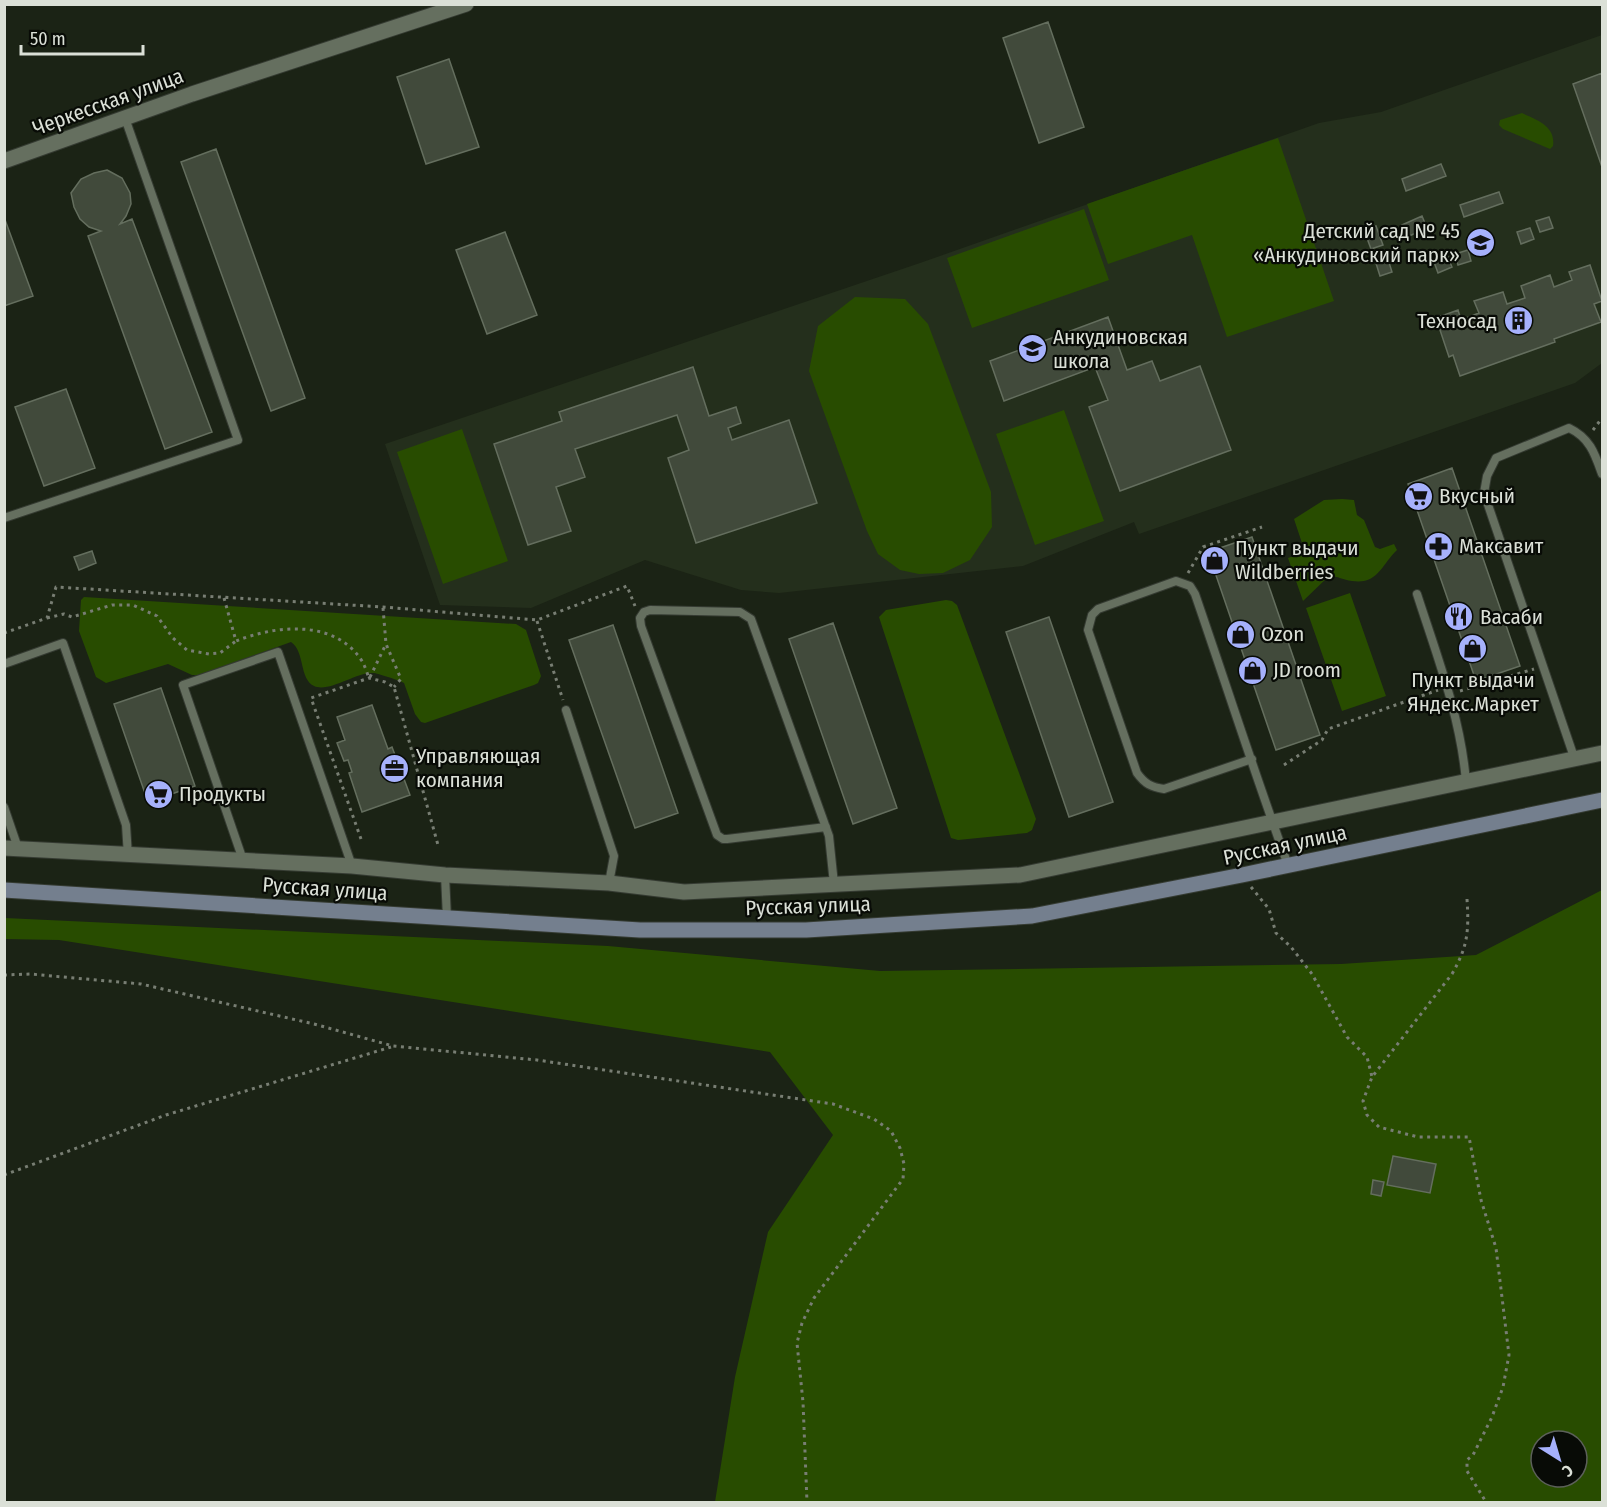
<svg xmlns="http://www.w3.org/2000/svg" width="1607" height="1507" font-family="'Fira Sans Condensed',sans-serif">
  <rect width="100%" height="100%" fill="#1b2315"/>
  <path fill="#242f1c" d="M1602,35V363L1575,383L1139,534L1134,522L1023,566L779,593L741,590L645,560L531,608L440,605L385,444L920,263L1319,123L1381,112Z"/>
  <path fill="#284c00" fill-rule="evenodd" d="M1522,113C1537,120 1556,126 1553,146L1550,149L1503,129L1499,125L1500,120Z
    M1278,138L1334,301L1227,337L1192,235L1108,264L1087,204Z
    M1084,209L1109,280L972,328L947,258Z
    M855,297L905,299L928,324L991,492L992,527L970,560L943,573L919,574L900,570L878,554L867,531L809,371L818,326Z
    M1064,410L1104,521L1035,545L996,434Z
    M462,429L508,561L443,584L397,452Z
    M1342,499L1354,500L1357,515L1364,520L1375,547L1380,549L1394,544L1397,550C1382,564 1378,585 1352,581C1343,580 1338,576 1329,576L1303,601L1288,558L1305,552L1294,519L1324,500Z
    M1350,593L1386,696L1342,711L1306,608Z
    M84,597L516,624L526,630L541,676L538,683L534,685L425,723L421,722L415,714L404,683C401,681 377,673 373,673C356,672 329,693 314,686C299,679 305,651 291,642L198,675H192L168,664L106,683L96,677L79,631L81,600Z
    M946,600L952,601L957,605L1036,819L1032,830L1027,833L958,840L951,838L879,617L886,610Z
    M1602,890V1502H715L735,1377L768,1232L833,1135L770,1052L59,940L5,939V918L608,946L880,971L1341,964L1476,955ZM1541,1441H1577V1477H1541Z"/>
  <path fill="#414a3b" stroke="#646e5e" stroke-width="1.5" d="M1048,22L1084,127L1039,143L1003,38Z
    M449,59L479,147L426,164L397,77Z
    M1602,73V167L1573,84Z
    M216,149L305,398L271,411L181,162Z
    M1441,164L1446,176L1406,191L1402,179Z
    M107,170L122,178L130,193L131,204L126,216L120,224L132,219L212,432L165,449L88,236L101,231L89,227L80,219L74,207L71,193L81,179L94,173Z
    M1499,192L1503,203L1464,217L1460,205Z
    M1422,216L1427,228L1407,237L1402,225Z
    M4,217L33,296L4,306Z
    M1549,217L1553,228L1540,232L1536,221Z
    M1376,226L1383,245L1371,249L1364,230Z
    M1530,228L1534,239L1521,244L1517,232Z
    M505,232L537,315L487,334L456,250Z
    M1468,250L1471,261L1458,265L1455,254Z
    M1386,253L1392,272L1380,276L1374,257Z
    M1448,257L1452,267L1438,273L1434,262Z
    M1590,265L1602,301L1594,304L1601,322L1554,339L1555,342L1460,376L1453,355L1449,357L1436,318L1458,310L1461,320L1479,313L1474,301L1503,292L1507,304L1525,298L1521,286L1550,275L1554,287L1572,280L1569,272Z
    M1108,317L1127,370L1152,361L1160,381L1200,366L1231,450L1120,491L1089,407L1108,400L1095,367L1004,401L990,361Z
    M693,367L709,416L736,407L741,423L728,428L732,440L789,420L817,503L696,543L668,458L689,450L677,415L575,449L585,477L556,487L571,531L528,545L494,444L562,421L559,412Z
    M66,389L95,468L44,486L15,407Z
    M1452,468L1520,666L1476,681L1408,484Z
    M1252,537L1320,735L1276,750L1208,552Z
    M92,551L96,563L79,570L74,557Z
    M1049,617L1113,802L1069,817L1006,632Z
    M833,623L897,808L853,824L789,639Z
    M613,625L678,813L635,828L569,640Z
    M161,688L195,786L148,802L114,704Z
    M372,705L388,749L392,747L410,795L362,812L349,773L352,772L348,760L344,761L337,743L345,740L337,717Z
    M1393,1156L1436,1164L1430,1193L1387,1185Z
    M1373,1180L1384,1182L1381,1196L1371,1194Z"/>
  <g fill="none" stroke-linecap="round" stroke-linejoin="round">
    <defs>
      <path id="lane" d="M4,518L238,440L125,118
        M1417,594C1437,656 1461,718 1466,782
        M4,664L63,643L126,825L128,856
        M566,710L614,856L609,883
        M1252,759L1164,789C1151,787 1145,784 1137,773L1088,630L1092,615L1098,609L1176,581L1190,586L1195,594C1226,684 1255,775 1288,865
        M1575,760L1484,493L1487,476L1496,458L1569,428C1590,438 1595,454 1602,474
        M4,807L18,848
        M826,827L727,839H723L717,835L641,626L640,618L644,612L650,610L740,612L751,619L829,836L834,884
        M243,860L183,685L278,652L352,866
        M445,875L447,918"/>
      <path id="street" d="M4,161L192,94L466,4
        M4,848L352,866L445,875L609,883L684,892L1020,875L1602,753"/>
      <path id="secondary" d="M4,890L640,930H806L1032,916L1242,875L1602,800"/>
    </defs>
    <use href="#lane" stroke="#353b32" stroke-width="10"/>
    <use href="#street" stroke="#353b32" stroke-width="17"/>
    <use href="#secondary" stroke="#353b32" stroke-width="17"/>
    <path stroke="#787e73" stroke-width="3" stroke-dasharray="3 4.5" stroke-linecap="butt" d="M1593,430L1602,418
      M1188,573L1203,547L1262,527
      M224,598L236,641C276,625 335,619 362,661C365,666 367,673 369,678
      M383,608L386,644L401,679L394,687
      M47,618L64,614L72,617L112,605H133L157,616L173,638L187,650L209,654L220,653L236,641
      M537,621L563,700
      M4,633L47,618L56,587L383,607L537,620L627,586L635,606
      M370,677L386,644
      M1460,691L1534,669
      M1284,765L1322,740L1328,729L1438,690
      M361,839L311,698L369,678L385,682L394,687L438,845
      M1251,887L1269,909L1276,933L1291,947L1312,974L1347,1037L1367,1057L1372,1077
      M1467,899C1469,931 1468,946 1452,974L1372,1077L1363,1101L1367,1115L1379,1127L1418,1137H1469L1481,1200L1496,1248L1509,1355L1503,1387L1492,1417L1473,1455L1467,1460V1471L1486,1502
      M4,975L30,974L141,984L314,1024L393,1046L537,1060L833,1104L874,1119L891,1131L900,1148L904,1164L903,1179L814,1298L802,1323L797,1343L803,1402L807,1502
      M4,1175L166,1115L391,1047"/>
    <use href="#lane" stroke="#656f5f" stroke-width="8"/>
    <use href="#street" stroke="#656f5f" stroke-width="15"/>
    <use href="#secondary" stroke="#747f8e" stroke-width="15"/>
  </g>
  <defs>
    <symbol id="school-disc" viewBox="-11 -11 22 22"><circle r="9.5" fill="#a6b1fc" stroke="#080b06"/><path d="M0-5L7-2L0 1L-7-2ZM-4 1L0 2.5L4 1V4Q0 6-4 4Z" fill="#111"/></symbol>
    <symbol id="building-disc" viewBox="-11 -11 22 22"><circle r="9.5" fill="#a6b1fc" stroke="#080b06"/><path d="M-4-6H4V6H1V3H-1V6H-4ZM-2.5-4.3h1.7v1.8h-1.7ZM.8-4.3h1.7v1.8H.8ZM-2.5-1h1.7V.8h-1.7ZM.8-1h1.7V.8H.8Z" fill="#111"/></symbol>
    <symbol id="supermarket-disc" viewBox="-11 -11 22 22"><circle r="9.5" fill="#a6b1fc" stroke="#080b06"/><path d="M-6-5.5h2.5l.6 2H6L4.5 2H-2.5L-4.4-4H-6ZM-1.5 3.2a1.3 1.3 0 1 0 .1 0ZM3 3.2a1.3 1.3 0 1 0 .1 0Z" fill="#111"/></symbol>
    <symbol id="pharmacy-disc" viewBox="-11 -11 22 22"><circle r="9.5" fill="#a6b1fc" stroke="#080b06"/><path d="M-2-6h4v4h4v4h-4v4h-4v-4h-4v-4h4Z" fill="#111"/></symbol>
    <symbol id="shop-disc" viewBox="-11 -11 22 22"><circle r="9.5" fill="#a6b1fc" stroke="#080b06"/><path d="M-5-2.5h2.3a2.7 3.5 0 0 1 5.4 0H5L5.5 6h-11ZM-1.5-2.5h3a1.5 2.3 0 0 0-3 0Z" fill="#111"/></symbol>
    <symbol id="restaurant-disc" viewBox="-11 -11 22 22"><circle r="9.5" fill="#a6b1fc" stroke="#080b06"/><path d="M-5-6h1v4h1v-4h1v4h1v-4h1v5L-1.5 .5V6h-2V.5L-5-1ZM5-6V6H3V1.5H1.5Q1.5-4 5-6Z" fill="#111"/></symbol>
    <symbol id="office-disc" viewBox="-11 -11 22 22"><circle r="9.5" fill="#a6b1fc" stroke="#080b06"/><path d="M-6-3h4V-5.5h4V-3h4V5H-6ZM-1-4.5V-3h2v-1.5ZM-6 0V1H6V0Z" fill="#111"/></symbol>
  </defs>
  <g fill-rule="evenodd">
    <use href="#school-disc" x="1464" y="226" width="33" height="33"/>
    <use href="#building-disc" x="1502" y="304" width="33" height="33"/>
    <use href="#school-disc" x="1016" y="332" width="33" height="33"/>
    <use href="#supermarket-disc" x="1402" y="480" width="33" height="33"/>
    <use href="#pharmacy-disc" x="1422" y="530" width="33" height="33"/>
    <use href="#shop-disc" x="1198" y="544" width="33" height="33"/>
    <use href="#restaurant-disc" x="1442" y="600" width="33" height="33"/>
    <use href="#shop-disc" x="1224" y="618" width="33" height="33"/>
    <use href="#shop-disc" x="1456" y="632" width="33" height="33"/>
    <use href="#shop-disc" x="1236" y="654" width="33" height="33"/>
    <use href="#office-disc" x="378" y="752" width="33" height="33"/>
    <use href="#supermarket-disc" x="142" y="778" width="33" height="33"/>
  </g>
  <g text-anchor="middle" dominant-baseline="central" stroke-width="4.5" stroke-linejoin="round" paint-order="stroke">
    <g font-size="21" fill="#dbe0d7" stroke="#080b06">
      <text transform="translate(108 102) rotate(-20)">Черкесская улица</text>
      <text transform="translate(1285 845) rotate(-12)">Русская улица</text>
      <text transform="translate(325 889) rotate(4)">Русская улица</text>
      <text transform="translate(808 906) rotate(-2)">Русская улица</text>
    </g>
    <g font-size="21" fill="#dbe0d7" stroke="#080b06" text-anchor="start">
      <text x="1460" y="231" text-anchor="end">Детский сад № 45<tspan x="1460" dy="24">«Анкудиновский парк»</tspan></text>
      <text x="1497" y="321" text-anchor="end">Техносад</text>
      <text x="1053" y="337">Анкудиновская<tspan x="1053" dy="24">школа</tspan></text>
      <text x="1439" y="496">Вкусный</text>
      <text x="1459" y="546">Максавит</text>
      <text x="1235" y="548">Пункт выдачи<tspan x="1235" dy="24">Wildberries</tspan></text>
      <text x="1480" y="617">Васаби</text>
      <text x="1261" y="634">Ozon</text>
      <text x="1273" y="670">JD room</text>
      <text x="1473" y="680" text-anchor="middle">Пункт выдачи<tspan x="1473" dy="24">Яндекс.Маркет</tspan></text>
      <text x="416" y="756">Управляющая<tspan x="416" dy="24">компания</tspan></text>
      <text x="179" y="794">Продукты</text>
    </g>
  </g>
  <rect width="1607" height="1507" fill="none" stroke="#dbe0d7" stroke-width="12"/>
  <g transform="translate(1559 1459) rotate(143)"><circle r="28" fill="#080b06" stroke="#5c605a" stroke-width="1.5"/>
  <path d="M0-4.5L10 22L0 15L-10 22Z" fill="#a6b1fc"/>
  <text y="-9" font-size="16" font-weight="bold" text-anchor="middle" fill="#dbe0d7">С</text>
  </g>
  <path d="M21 45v9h122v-9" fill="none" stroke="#dbe0d7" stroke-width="3"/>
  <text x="30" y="45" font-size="18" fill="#dbe0d7" stroke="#080b06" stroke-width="4.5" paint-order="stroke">50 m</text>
</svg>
